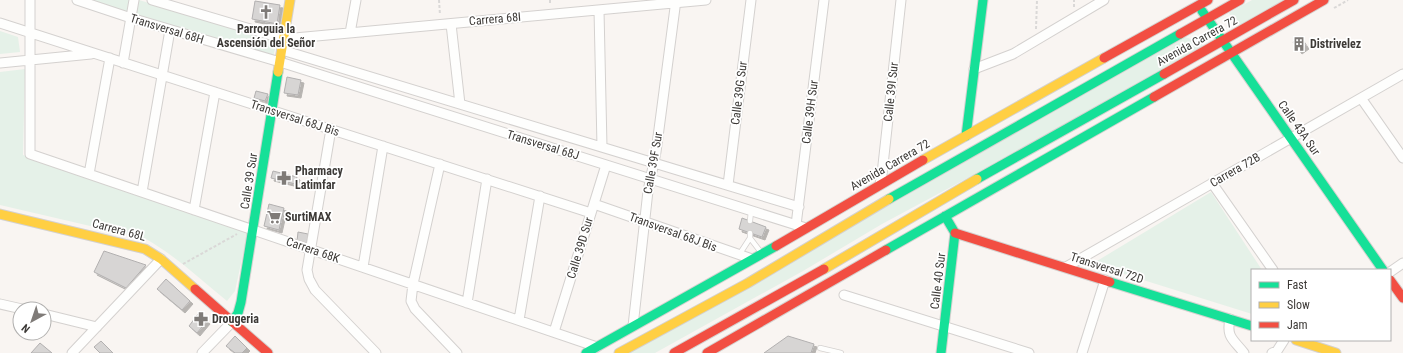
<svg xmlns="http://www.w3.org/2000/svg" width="1403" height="353" font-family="'Roboto Condensed',sans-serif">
  <defs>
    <filter id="shadow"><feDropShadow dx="3" dy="3" stdDeviation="0" flood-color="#0004"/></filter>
  </defs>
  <rect width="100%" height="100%" fill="#f9f5f2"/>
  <path fill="#e5f1e8" d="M82,0H139L277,41L273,57Z
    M1252,0H1283L1238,28L1229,13Z
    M0,31L18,37L20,52L0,54Z
    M1185,37L1200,42L1203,46L990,166L882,224L803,271L655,353H629Z
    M25,69L23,155L248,231L235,291L227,301C201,280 176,256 146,239L0,205V72Z
    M1211,192L1262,270H1252V314L1092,264Z"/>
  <path fill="#d7d5d4" stroke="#b2b0b0" filter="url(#shadow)" d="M255,1L280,5L277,24L252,19Z
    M1300,37L1306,46L1299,51L1293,42Z
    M287,77L301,80L298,95L284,93Z
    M256,91L268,94L265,101L254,98Z
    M273,171L297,177L295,184L271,178Z
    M269,204L284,208L279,230L264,226Z
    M742,218L766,227L762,237L739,229Z
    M298,232L308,234L307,243L297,241Z
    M104,251L146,265L126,288L94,272Z
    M166,279L190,301L182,310L157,289Z
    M198,314L207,321L197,333L189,326Z
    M235,336L247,348L242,353H235L226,346Z
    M788,336L814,344L811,353H764Z
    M101,341L113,353H100L94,347Z
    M40,343L52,353H31Z"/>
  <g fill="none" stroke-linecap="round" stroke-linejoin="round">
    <defs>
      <path id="lane" d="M750,221L751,211
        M750,238L760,251
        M739,255L750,238V233
        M820,348L841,353"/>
      <path id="street" d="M30,0V154L597,347
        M77,0L131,18L280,62L806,228
        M152,0L284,39L706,0
        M599,10L602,147
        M0,23L591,213
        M451,24L460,104
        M350,33L356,0
        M282,50L799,207
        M0,63L91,54
        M123,63L134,0
        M974,69L1013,54L1104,0
        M1361,98L1403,158
        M331,129L307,270L309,279L315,290L376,353
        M440,164L413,284L411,301L415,309L457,353
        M89,174L110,58
        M1212,183L1273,270
        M880,184L882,174L901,0
        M728,185L751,0
        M142,192L170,30
        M594,204L752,259
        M194,210L215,92
        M796,225L824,0
        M363,267L383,146
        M1066,267L1403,74
        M1390,272L1403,263
        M844,295L1029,353
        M467,303L487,179
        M0,304L22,309
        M44,314L97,327
        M1230,319C1226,337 1233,339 1244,353
        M519,320L540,196
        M633,326L648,191L656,152L676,0
        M554,332L606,165
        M72,353L161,259
        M202,353L232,322
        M1082,353L1105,280
        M1272,353L1277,351L1284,340"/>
      <path id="fast" d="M1202,11L1383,270
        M966,136L983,0
        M977,179L1164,74
        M889,199L1180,34
        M886,250L1154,97
        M1110,282L1252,326
        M232,322L238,313L241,302L278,72
        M586,353L776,246
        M941,353L955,233L945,216"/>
      <path id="slow" d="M278,72L290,0
        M923,160L1104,58
        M0,214L145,249L161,259L195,289
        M824,269L977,179
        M1296,340L1336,353
        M619,353L748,283L889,199"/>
      <path id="jam" d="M1180,34L1240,0
        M1104,58L1208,0
        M1164,74L1294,0
        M1154,97L1324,0
        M955,233L1110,282
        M776,246L923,160
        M1390,280L1403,298
        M195,289L268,353
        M674,353L824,269
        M707,353L886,250"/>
    </defs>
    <use href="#lane" stroke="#d4d1cf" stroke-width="6"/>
    <use href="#street" stroke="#d4d1cf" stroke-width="11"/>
    <use href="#fast" stroke="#d4d1cf" stroke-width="11"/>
    <use href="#slow" stroke="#d4d1cf" stroke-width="11"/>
    <use href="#jam" stroke="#d4d1cf" stroke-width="11"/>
    <path stroke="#dad8d7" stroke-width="2" stroke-dasharray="3 2" stroke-linecap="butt" d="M439,0L440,15
      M550,0V5
      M1074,7V0
      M1334,8L1348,0
      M1036,29L1037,0
      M183,264L237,234"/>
    <use href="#lane" stroke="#fefefd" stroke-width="4.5"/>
    <use href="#street" stroke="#fefefd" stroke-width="9"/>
    <use href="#fast" stroke="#16e098" stroke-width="9"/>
    <use href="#slow" stroke="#ffcf43" stroke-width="9"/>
    <use href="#jam" stroke="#f24e42" stroke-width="9"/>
  </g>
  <defs>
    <symbol id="church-bare" viewBox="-9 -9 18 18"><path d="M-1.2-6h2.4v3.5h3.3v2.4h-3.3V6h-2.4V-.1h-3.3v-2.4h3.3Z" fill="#7f7b78" stroke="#fff" stroke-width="2.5" paint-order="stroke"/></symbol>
    <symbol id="building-bare" viewBox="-9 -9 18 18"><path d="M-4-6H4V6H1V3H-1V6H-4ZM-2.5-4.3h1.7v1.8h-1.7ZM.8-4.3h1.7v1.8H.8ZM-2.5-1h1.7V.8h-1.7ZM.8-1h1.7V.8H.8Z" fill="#7f7b78" stroke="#fff" stroke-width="2.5" paint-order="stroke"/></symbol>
    <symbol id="pharmacy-bare" viewBox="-9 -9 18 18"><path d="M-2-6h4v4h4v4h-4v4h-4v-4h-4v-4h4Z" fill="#7f7b78" stroke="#fff" stroke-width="2.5" paint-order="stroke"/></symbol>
    <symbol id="supermarket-bare" viewBox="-9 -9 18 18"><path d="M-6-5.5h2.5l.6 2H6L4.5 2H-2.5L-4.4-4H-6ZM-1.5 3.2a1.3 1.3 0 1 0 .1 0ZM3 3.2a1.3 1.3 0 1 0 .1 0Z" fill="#7f7b78" stroke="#fff" stroke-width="2.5" paint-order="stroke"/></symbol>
  </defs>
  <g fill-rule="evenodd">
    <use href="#church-bare" x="256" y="2" width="20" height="20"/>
    <use href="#building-bare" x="1289" y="34" width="20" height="20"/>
    <use href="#pharmacy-bare" x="274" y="168" width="20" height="20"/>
    <use href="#supermarket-bare" x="264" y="207" width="20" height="20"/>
    <use href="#pharmacy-bare" x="191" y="309" width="20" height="20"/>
  </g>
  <g text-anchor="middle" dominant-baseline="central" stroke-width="3.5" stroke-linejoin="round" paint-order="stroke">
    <g font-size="12" fill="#3d3a37" stroke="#fff">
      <text transform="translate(495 19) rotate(-5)">Carrera 68I</text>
      <text transform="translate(167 29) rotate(17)">Transversal 68H</text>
      <text transform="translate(1197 41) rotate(-29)">Avenida Carrera 72</text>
      <text transform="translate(891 92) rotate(-84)">Calle 39I Sur</text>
      <text transform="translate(739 93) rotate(-83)">Calle 39G Sur</text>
      <text transform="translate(810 112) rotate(-83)">Calle 39H Sur</text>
      <text transform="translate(295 118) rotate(18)">Transversal 68J Bis</text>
      <text transform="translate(1299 128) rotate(55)">Calle 43A Sur</text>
      <text transform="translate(543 145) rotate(17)">Transversal 68J</text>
      <text transform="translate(653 163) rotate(-80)">Calle 39F Sur</text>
      <text transform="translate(890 165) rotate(-30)">Avenida Carrera 72</text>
      <text transform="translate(1235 170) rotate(-30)">Carrera 72B</text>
      <text transform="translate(249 181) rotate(-81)">Calle 39 Sur</text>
      <text transform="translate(119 230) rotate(15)">Carrera 68L</text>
      <text transform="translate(673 232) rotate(20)">Transversal 68J Bis</text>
      <text transform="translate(580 248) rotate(-73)">Calle 39D Sur</text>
      <text transform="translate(313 250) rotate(19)">Carrera 68K</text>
      <text transform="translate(1107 268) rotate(18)">Transversal 72D</text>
      <text transform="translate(938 281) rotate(-83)">Calle 40 Sur</text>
    </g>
    <g font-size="12" font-weight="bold" fill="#3d3a37" stroke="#fff" text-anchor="start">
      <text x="266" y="29" text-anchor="middle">Parroguia la<tspan x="266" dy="14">Ascensión del Señor</tspan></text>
      <text x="1310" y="44">Distrivelez</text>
      <text x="295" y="171">Pharmacy<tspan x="295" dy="14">Latimfar</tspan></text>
      <text x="285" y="217">SurtiMAX</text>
      <text x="212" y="319">Drougeria</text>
    </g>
  </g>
  <rect x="1251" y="269" width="140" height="72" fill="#ffffff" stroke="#b1b0af"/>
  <rect x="1259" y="282" width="20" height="6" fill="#16e098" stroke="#b1b0af"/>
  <text x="1287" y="289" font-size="12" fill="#3d3a37">Fast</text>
  <rect x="1259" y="302" width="20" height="6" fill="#ffcf43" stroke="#b1b0af"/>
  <text x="1287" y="309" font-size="12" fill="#3d3a37">Slow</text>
  <rect x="1259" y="322" width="20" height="6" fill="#f24e42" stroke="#b1b0af"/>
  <text x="1287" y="329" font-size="12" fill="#3d3a37">Jam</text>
  <g transform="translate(32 321) rotate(220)"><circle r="19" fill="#ffffff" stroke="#b1b0af"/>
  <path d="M0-3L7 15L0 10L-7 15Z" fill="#7f7b78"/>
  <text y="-6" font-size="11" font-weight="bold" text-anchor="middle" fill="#3d3a37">N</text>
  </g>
</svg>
